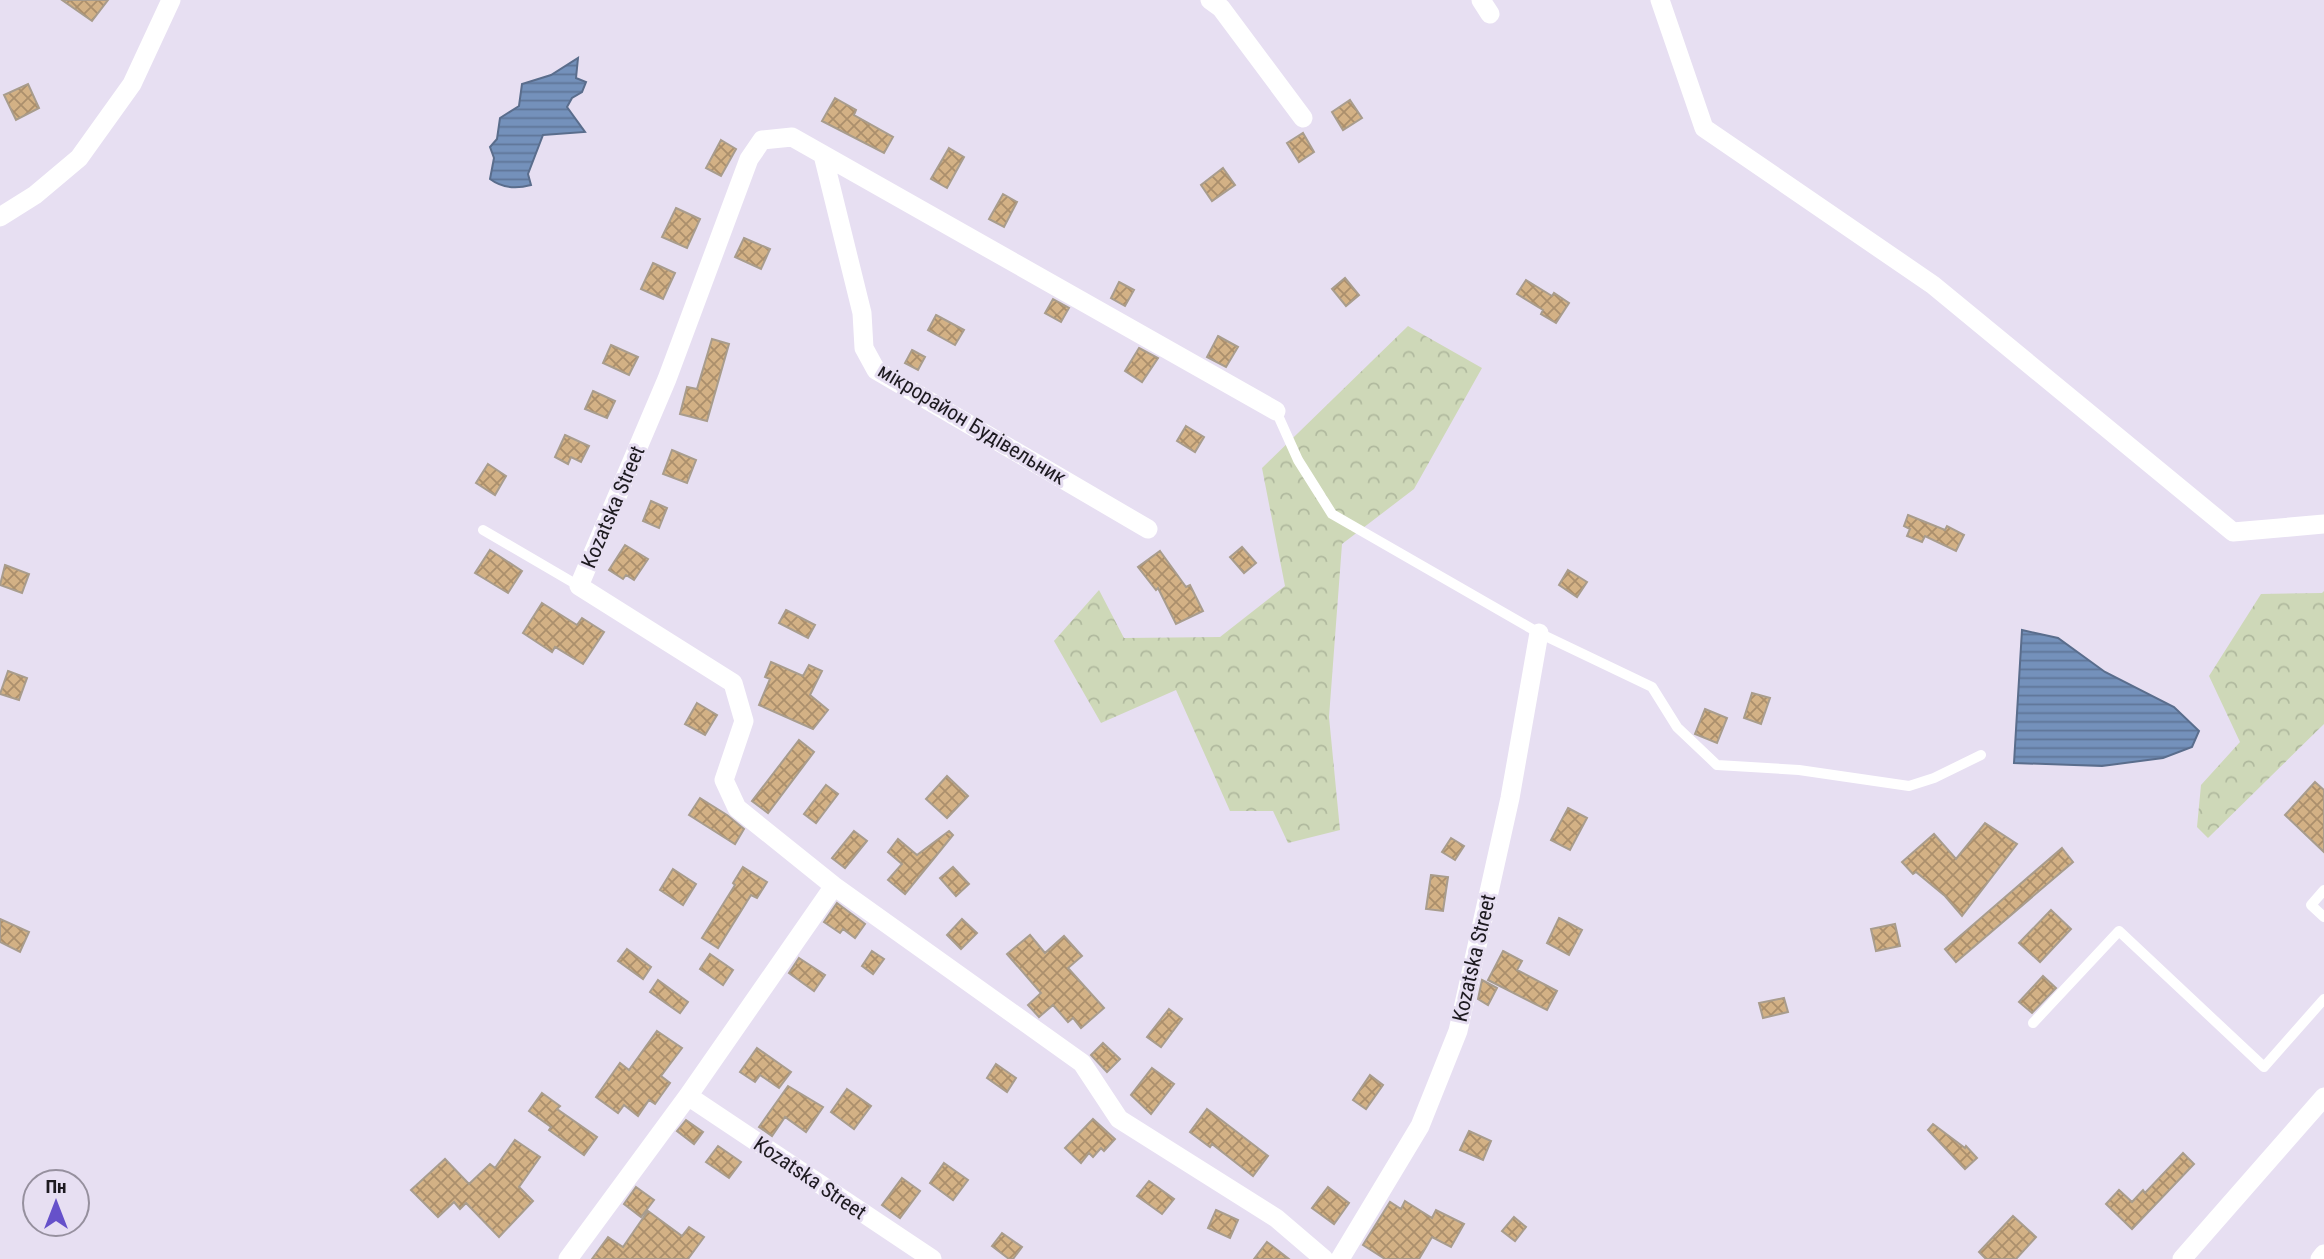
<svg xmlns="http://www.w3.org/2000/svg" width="2324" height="1259" font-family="'Roboto Condensed',sans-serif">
  <defs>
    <pattern id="forest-crowns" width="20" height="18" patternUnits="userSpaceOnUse" patternTransform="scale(1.75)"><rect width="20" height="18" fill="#ced8b8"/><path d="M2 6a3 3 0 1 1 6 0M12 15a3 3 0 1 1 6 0" fill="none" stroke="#b0b99e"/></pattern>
    <pattern id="water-rules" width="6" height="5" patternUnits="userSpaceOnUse" patternTransform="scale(1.75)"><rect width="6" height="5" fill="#7491bb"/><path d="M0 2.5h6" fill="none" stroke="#5f7698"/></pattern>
    <pattern id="building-cross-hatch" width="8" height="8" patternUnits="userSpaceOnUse" patternTransform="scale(1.75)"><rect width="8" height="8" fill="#d3b185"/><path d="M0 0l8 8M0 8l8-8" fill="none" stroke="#ab8f6c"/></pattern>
  </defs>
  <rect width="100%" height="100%" fill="#e7dff2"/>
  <path fill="url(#forest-crowns)" d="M1408,326L1482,368L1414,489L1342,544L1329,717L1340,830L1288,843L1273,811H1230L1176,690L1101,723L1054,641L1099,590L1124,638L1220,637L1285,586L1262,468Z
    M2324,591V724L2208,838L2197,827L2201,785L2240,742L2209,676L2261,594L2322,593Z"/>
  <path fill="url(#water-rules)" stroke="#5a6d8c" stroke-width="2" d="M578,58L576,78L586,82L582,92L572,98L567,107L585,132L543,135L528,174L531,185C516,189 502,188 490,179L494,158L490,147L497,139L500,118L519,106L522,84L551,75Z
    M2022,630L2058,638L2105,672L2174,707L2199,731L2192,747L2163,758L2102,766L2014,763Z"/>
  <path fill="url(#building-cross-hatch)" stroke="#a89c8c" stroke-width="2" d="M62,0H108L92,21Z
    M28,84L39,108L16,120L4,95Z
    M835,98L856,110L854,115L893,137L884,153L822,121Z
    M1350,100L1362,118L1343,130L1332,112Z
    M1303,133L1314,152L1299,162L1287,143Z
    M721,140L736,149L721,176L706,168Z
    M949,148L964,157L947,188L931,179Z
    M1223,168L1235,185L1212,201L1201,185Z
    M1003,194L1017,202L1004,227L989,219Z
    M676,208L700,219L687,248L662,237Z
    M744,238L770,249L761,269L735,257Z
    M653,263L675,273L663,299L641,289Z
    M1345,278L1359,295L1346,306L1332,289Z
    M1526,280L1552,296L1554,293L1569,303L1556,323L1541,314L1543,310L1517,294Z
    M1119,282L1134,290L1125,306L1111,298Z
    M1053,299L1069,308L1061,322L1045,313Z
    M936,315L964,330L955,345L928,330Z
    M1218,336L1238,347L1226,367L1207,357Z
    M712,339L729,344L707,421L680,414L687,387L697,389Z
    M611,345L638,357L629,375L603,363Z
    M1139,348L1158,358L1142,382L1125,371Z
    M912,350L925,357L918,370L905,363Z
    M593,391L615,401L607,418L585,409Z
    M1186,426L1204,437L1195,452L1177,441Z
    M565,435L589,446L581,462L571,457L568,464L555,457Z
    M672,450L696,460L687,483L663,474Z
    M488,464L506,476L495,495L476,483Z
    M651,501L667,508L659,528L643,521Z
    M1908,515L1945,530L1947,526L1964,535L1956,551L1925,536L1922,542L1907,536L1910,529L1904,526Z
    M625,545L648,559L634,580L626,575L623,579L609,570Z
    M1242,547L1256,563L1244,573L1230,557Z
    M490,550L522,571L508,593L475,573Z
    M1160,551L1186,587L1190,585L1203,611L1176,624L1158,588L1156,590L1138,567Z
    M5,565L29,574L22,593L0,585Z
    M1568,570L1587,582L1577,597L1559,585Z
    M542,603L577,625L582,618L604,632L583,664L555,647L552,652L523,633Z
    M786,610L815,625L808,638L779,623Z
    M771,662L803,676L809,665L822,671L810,695L828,710L813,729L759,705L770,679L765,677Z
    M8,671L27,678L19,700L0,694Z
    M1752,693L1770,698L1761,724L1744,718Z
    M697,703L717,715L705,735L685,724Z
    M1705,709L1727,718L1717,743L1695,734Z
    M799,740L814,752L768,813L752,801Z
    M947,776L968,796L947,818L926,799Z
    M2315,782L2324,790V852L2285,815Z
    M826,785L838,794L816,823L804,814Z
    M700,798L727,815L744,829L735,844L689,815Z
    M1568,808L1587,818L1570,850L1551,840Z
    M1985,823L2017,844L1962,916L1945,896L1916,872L1913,874L1902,862L1934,834L1956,859Z
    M854,831L867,841L845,868L832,858Z
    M949,831L953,835L905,894L888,880L902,864L888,852L898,839L917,855Z
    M1451,838L1464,846L1455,860L1442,852Z
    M2062,848L2073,862L1956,962L1945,949Z
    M743,867L767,882L757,898L751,895L718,948L702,938L735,885L733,883Z
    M953,867L969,884L956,896L940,878Z
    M673,869L696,884L683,905L660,890Z
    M1431,875L1448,877L1443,911L1426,909Z
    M837,903L865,924L855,938L843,929L840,933L824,922Z
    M2051,910L2071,929L2040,962L2019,943Z
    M1559,918L1582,930L1569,955L1547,943Z
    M0,919L29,932L20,952L0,942Z
    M962,919L977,933L961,949L947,935Z
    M1895,924L1900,946L1876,951L1871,929Z
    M1030,935L1045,953L1064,936L1082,956L1068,968L1104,1008L1081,1028L1073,1018L1068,1022L1053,1005L1039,1017L1028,1005L1041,993L1007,954Z
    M627,949L651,967L643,979L618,961Z
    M872,951L884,959L873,974L862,966Z
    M1503,951L1522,961L1517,970L1557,991L1547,1010L1488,980Z
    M710,954L733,970L723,985L700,969Z
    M799,958L825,975L814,991L789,973Z
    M2043,976L2056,988L2032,1013L2019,1002Z
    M658,980L688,1002L680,1013L650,992Z
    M1482,980L1497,988L1488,1005L1478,999Z
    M1784,998L1788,1012L1763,1018L1759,1003Z
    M1169,1009L1182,1019L1161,1047L1147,1037Z
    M657,1031L682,1048L661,1076L670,1083L655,1104L649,1100L638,1116L624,1105L618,1113L596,1097L620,1063L629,1070Z
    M1103,1043L1120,1059L1107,1072L1091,1055Z
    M757,1048L791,1072L779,1088L760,1075L755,1082L740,1072Z
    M996,1064L1016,1078L1007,1092L987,1078Z
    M1152,1068L1174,1084L1151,1114L1131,1095Z
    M1370,1075L1383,1085L1366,1109L1353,1100Z
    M788,1086L823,1107L806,1132L785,1117L772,1136L759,1127Z
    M847,1089L871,1106L854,1129L831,1112Z
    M542,1093L560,1106L557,1109L597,1137L584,1155L549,1130L551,1127L529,1111Z
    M1207,1109L1268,1156L1253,1176L1212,1144L1210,1147L1190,1132Z
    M1093,1119L1115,1139L1104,1151L1101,1148L1093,1157L1089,1153L1081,1163L1065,1148Z
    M686,1120L703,1132L694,1144L677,1131Z
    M1933,1124L1965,1148L1966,1146L1977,1158L1965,1169L1928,1130Z
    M1469,1131L1491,1141L1483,1160L1460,1150Z
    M515,1140L540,1157L519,1187L533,1201L499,1237L466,1203L460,1209L454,1202L438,1217L411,1190L445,1159L469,1184L490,1164L495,1168Z
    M718,1146L741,1162L729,1178L706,1162Z
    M2183,1153L2194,1164L2132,1229L2106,1204L2119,1190L2132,1202L2143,1190L2145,1193Z
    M944,1163L968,1180L953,1200L930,1183Z
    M902,1178L920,1191L900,1218L882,1205Z
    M1149,1181L1174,1199L1162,1214L1137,1196Z
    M636,1187L654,1200L641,1217L624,1204Z
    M1328,1187L1349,1203L1334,1224L1312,1208Z
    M1405,1201L1432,1218L1436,1210L1464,1224L1451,1247L1432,1237L1419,1259H1385L1363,1245L1390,1202L1401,1209Z
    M1216,1210L1238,1220L1230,1238L1208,1228Z
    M648,1211L682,1236L689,1227L704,1237L688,1259H592L608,1237L623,1247Z
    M2013,1216L2036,1237L2016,1259H1986L1979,1252Z
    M1514,1217L1526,1227L1515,1241L1502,1231Z
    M1002,1233L1022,1247L1013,1259H1009L992,1246Z
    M1267,1242L1289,1259H1254Z"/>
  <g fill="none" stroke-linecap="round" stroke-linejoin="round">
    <path stroke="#fff" stroke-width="10" d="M1276,411L1298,460L1332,514L1539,633L1652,687L1677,727L1717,765L1799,770L1909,786L1934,778L1981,755
      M483,530L579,586
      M2324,890L2311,905L2324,917
      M2033,1023L2119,931L2264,1067L2324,999"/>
    <path stroke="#fff" stroke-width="19" d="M1210,0L1221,8L1303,118
      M1481,0L1490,14
      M1660,0L1704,128L1933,285L2233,532L2324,524
      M823,155L862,313L864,348L876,370L1148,529
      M0,217L35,195L79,158L132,84L171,0
      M1276,411L792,137L762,140L749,159L667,379L579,586L733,683L744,721L724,780L737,808L834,886L1082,1063L1119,1119L1276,1218L1324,1259
      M688,1096L932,1259
      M568,1259L688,1096L834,886
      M1340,1259L1420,1126L1458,1031L1510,798L1539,633
      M2182,1259L2324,1097
      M2320,1259L2324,1254"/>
  </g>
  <g text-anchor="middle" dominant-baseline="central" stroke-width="6" stroke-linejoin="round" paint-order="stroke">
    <g font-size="21" fill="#1d1a20" stroke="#e7dff2">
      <text transform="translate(972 424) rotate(31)">мікрорайон Будівельник</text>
      <text transform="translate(613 507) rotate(-67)">Kozatska Street</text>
      <text transform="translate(1474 958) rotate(-77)">Kozatska Street</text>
      <text transform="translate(810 1178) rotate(34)">Kozatska Street</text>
    </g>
  </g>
  <g transform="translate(56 1203)"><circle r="33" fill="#e7dff2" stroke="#96909e" stroke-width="2"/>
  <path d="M0-5L12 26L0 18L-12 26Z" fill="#6651ca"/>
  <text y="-10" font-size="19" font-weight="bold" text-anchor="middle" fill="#1d1a20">Пн</text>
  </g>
</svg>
